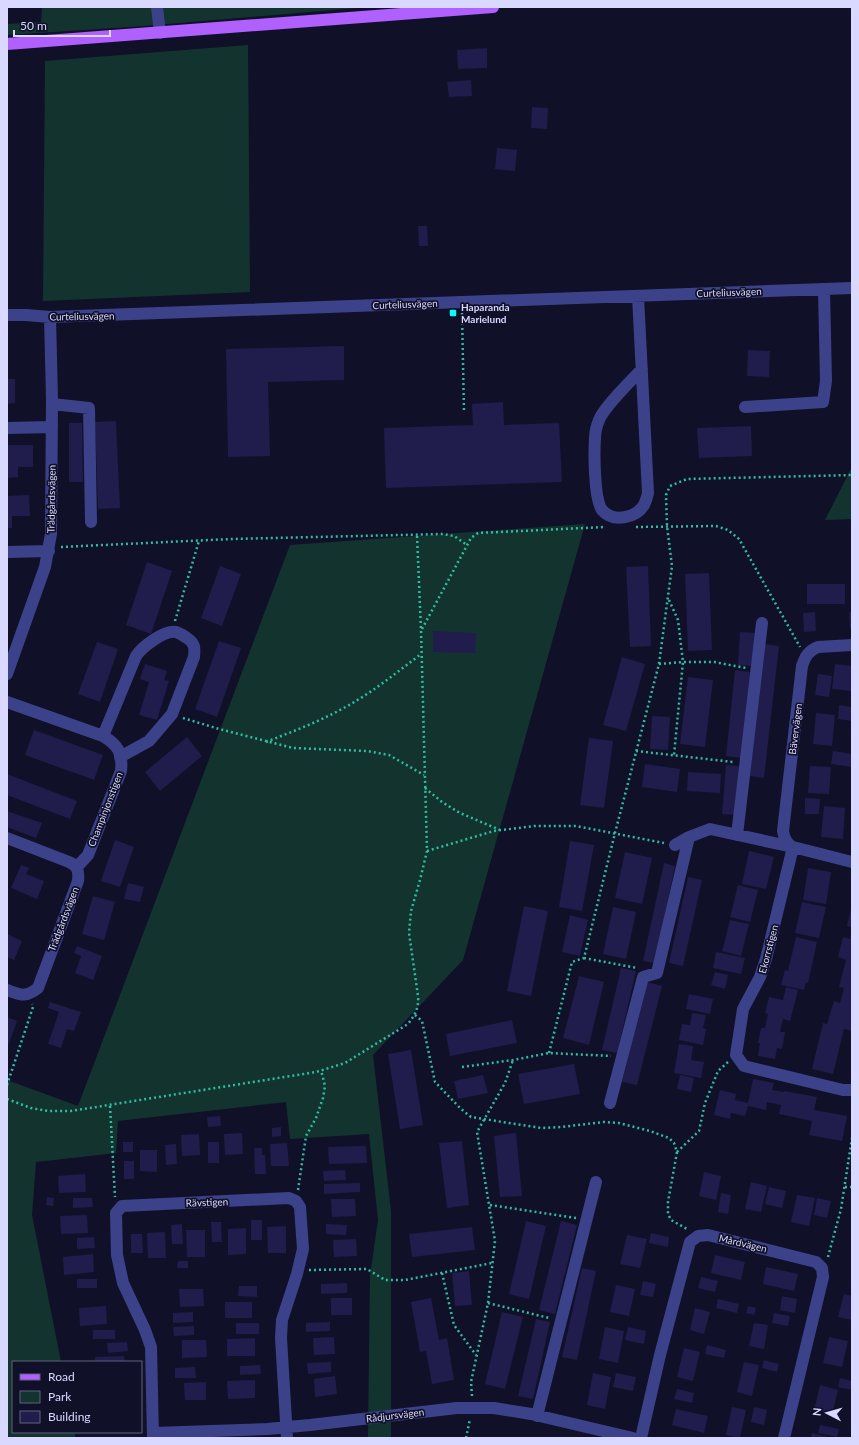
<svg xmlns="http://www.w3.org/2000/svg" width="859" height="1445" font-family="Lato,sans-serif">
  <rect width="100%" height="100%" fill="#111029"/>
  <path fill="#13342e" d="M42,7H369L144,26L7,35V24L41,22Z
    M248,45L250,292L43,301L45,61Z
    M852,467V519L825,520Z
    M585,524L463,960L373,1055L391,1211V1438H368L370,1276L378,1220L369,1134L290,1139L286,1102L118,1121L116,1153L36,1162L32,1215L61,1362H13V1432H75V1438H7V1080L78,1106L290,545Z"/>
  <path fill="#201c4b" d="M487,48V68L458,69L457,50Z
    M471,80L472,96L449,97L447,82Z
    M532,107L548,108L547,129L531,128Z
    M497,148L517,150L515,171L495,169Z
    M418,226H427L428,246H419Z
    M344,346V380L268,382L270,456L228,457L226,349Z
    M748,350L770,351L769,377L747,376Z
    M7,379H15V403L7,404Z
    M503,402L504,425L559,423L562,482L386,488L384,428L473,425L472,404Z
    M116,421L120,508L98,509L95,422Z
    M69,423H82L83,482H69Z
    M751,426L752,456L699,458L697,428Z
    M7,445H33V467H18V477L7,478Z
    M29,495L30,516H12V528H7V496Z
    M147,562L172,571L151,634L126,625Z
    M220,566L241,574L222,626L201,618Z
    M648,566L651,646L630,647L626,567Z
    M709,573L712,650L688,651L685,574Z
    M807,584H845V604H807Z
    M815,612L816,631L804,632L803,613Z
    M849,612H852V628L850,629Z
    M433,631L476,633L475,653L433,652Z
    M740,632L756,633L753,666L738,665Z
    M219,641L241,648L217,717L195,709Z
    M97,642L118,649L100,702L78,694Z
    M764,644L779,646L764,778L750,776Z
    M622,657L645,664L626,731L603,725Z
    M145,664L167,671L164,680L169,681L157,720L139,715L149,682L140,679Z
    M835,664L852,666V691L832,689Z
    M735,670L750,672L741,758L726,756Z
    M818,674L832,676L829,697L815,695Z
    M688,677L713,680L705,747L680,744Z
    M839,705L852,707V721L838,719Z
    M816,713L835,715L832,746L813,744Z
    M652,716L670,717L668,750L650,749Z
    M34,730L103,755L94,780L25,755Z
    M187,737L202,756L160,791L145,772Z
    M589,738L613,741L604,808L580,805Z
    M833,751L852,754V767L831,764Z
    M645,764L680,769L677,792L642,787Z
    M726,765L739,766L735,815L722,814Z
    M810,766L831,767L829,794L808,793Z
    M688,772L721,774L720,793L687,791Z
    M7,774L77,801L70,819L7,795Z
    M805,798L820,799L819,814H805Z
    M824,806L845,808L843,839L821,837Z
    M7,811L42,823L36,838L7,827Z
    M115,840L134,847L120,887L101,881Z
    M570,841L594,845L582,911L559,907Z
    M749,851L774,857L766,889L742,884Z
    M625,852L652,858L642,904L615,898Z
    M664,863L675,866L655,963L643,961Z
    M21,865L29,868L26,874L44,881L37,899L11,888Z
    M808,868L831,872L826,904L803,900Z
    M688,877L702,880L683,966L669,963Z
    M128,883L144,887L140,902L124,899Z
    M738,885L758,890L750,922L730,917Z
    M93,896L115,902L104,940L82,934Z
    M802,902L826,907L819,938L795,933Z
    M524,906L548,911L531,996L507,991Z
    M613,907L636,912L626,959L603,954Z
    M851,909L852,910V927L847,926Z
    M570,915L588,920L580,956L562,952Z
    M730,920L749,924L741,956L722,951Z
    M851,933L852,1031L844,1029L833,1074L812,1069L823,1023L827,1024L834,1001L840,1003L844,988L839,987L846,960L838,957L843,937L850,939Z
    M7,934L22,941L14,960L7,957Z
    M796,937L817,942L808,983L806,982L804,990L781,985L785,970L788,971Z
    M77,946L102,956L93,980L75,973L81,956L74,953Z
    M716,952L745,958L741,974L713,968Z
    M621,968L636,971L617,1053L602,1050Z
    M715,972L728,975L725,989L711,985Z
    M579,976L604,982L589,1045L563,1038Z
    M647,982L662,986L637,1085L622,1082Z
    M786,987L798,990L790,1021L783,1019L780,1032H785L782,1049L777,1048L775,1059L758,1056L760,1043H758L761,1028H765L768,1014L765,1013L769,997L783,1000Z
    M689,994L713,999L710,1014L686,1009Z
    M50,1002L81,1012L74,1031L67,1029L61,1048L48,1044L59,1012L48,1008Z
    M692,1013L706,1015L703,1028L706,1029L703,1045L679,1040L682,1024L690,1025Z
    M7,1017L17,1021L9,1044L7,1043Z
    M512,1020L517,1043L450,1056L446,1034Z
    M679,1044L693,1046L691,1060L704,1062L701,1078L674,1073Z
    M411,1050L423,1125L400,1129L388,1054Z
    M574,1064L580,1094L524,1104L518,1074Z
    M483,1075L488,1093L458,1099L454,1081Z
    M680,1075L694,1078L691,1092L677,1089Z
    M753,1079L774,1083L772,1090L784,1092V1091L817,1097L814,1110L847,1116L842,1141L809,1135L812,1121L779,1114L781,1105L767,1102L766,1110L748,1106L745,1116L731,1113L730,1119L714,1115L720,1090L736,1094L735,1100L748,1103Z
    M220,1116L221,1126L208,1127L207,1117Z
    M281,1127V1136L272,1137V1128Z
    M242,1133L243,1154L225,1155L224,1134Z
    M516,1133L522,1196L500,1197L494,1136Z
    M199,1134L200,1155L182,1156L181,1135Z
    M462,1141L469,1205L447,1208L439,1143Z
    M123,1142H133V1152H123Z
    M208,1142H219V1163H208Z
    M287,1143L289,1166H271L270,1144Z
    M176,1144L177,1164L166,1165L165,1145Z
    M366,1146L367,1163L329,1164L328,1147Z
    M254,1148H262V1155H265L266,1174H255Z
    M140,1150H157V1172L140,1171Z
    M124,1161H134V1179H124Z
    M345,1170L346,1180L324,1181L323,1171Z
    M704,1172L721,1176L716,1200L699,1196Z
    M85,1174L86,1192L59,1193L58,1176Z
    M751,1182L767,1186L761,1212L745,1209Z
    M360,1183V1192L324,1194V1184Z
    M769,1187L786,1191L782,1208L765,1204Z
    M721,1193L731,1195L728,1214L718,1212Z
    M797,1195L815,1198L809,1226L791,1222Z
    M47,1197L54,1198L53,1206L46,1205Z
    M73,1198H92L93,1207L73,1208Z
    M817,1198L831,1201L827,1218L814,1215Z
    M331,1199H355L356,1216L332,1217Z
    M87,1215L88,1233L61,1234L60,1216Z
    M251,1220H262V1240H251Z
    M526,1221L546,1226L529,1299L509,1294Z
    M561,1221L577,1225L555,1314L539,1310Z
    M211,1222H221L222,1242H212Z
    M182,1224L183,1244H172L171,1225Z
    M326,1224L347,1225L346,1235L326,1234Z
    M286,1226V1253H268L267,1227Z
    M472,1227L475,1250L412,1257L409,1234Z
    M246,1228V1254L228,1255V1229Z
    M186,1230H205V1257H187Z
    M165,1232L166,1258H148L147,1233Z
    M651,1233L669,1237L668,1247L649,1243Z
    M131,1234H142L143,1253H131Z
    M627,1235L647,1239L640,1268L620,1264Z
    M94,1237L95,1248L77,1249V1238Z
    M356,1239L357,1256L334,1257L333,1240Z
    M93,1254L94,1272L64,1275L63,1257Z
    M715,1255L745,1262L741,1280L711,1273Z
    M178,1261H188V1268H177Z
    M766,1267L798,1274L794,1291L763,1284Z
    M582,1268L596,1271L577,1360L562,1357Z
    M469,1271L472,1305L455,1306L452,1273Z
    M701,1277L718,1281L715,1292L698,1288Z
    M77,1279H97V1288H77Z
    M643,1281L656,1284L653,1297L640,1295Z
    M347,1283V1293L321,1294V1284Z
    M616,1285L635,1289L629,1316L610,1312Z
    M239,1286H257V1297L238,1296Z
    M179,1289H203L204,1306L180,1307Z
    M844,1294L852,1296V1320L838,1317Z
    M782,1296L797,1299L795,1313L780,1310Z
    M331,1298H352V1315H331Z
    M431,1298L439,1340L447,1338L454,1380L432,1384L426,1351L420,1352L411,1302Z
    M718,1299L739,1304L737,1313L716,1308Z
    M225,1302H252V1318H225Z
    M106,1306L107,1324L80,1326L79,1308Z
    M748,1306L756,1308L754,1315L746,1313Z
    M695,1308L710,1312L704,1334L690,1330Z
    M193,1312V1322L173,1323V1313Z
    M502,1312L523,1317L505,1389L485,1384Z
    M774,1313L790,1316L788,1326L772,1323Z
    M536,1319L550,1322L533,1399L518,1396Z
    M330,1322V1331L306,1332V1323Z
    M236,1323H259V1334H236Z
    M754,1323L768,1325L764,1349L749,1346Z
    M194,1326V1335L174,1336L173,1327Z
    M605,1327L624,1331L618,1363L599,1359Z
    M628,1327L646,1331L644,1344L625,1340Z
    M93,1330H115V1339H93Z
    M334,1337L335,1354L314,1355L313,1338Z
    M829,1337L848,1341L842,1367L823,1363Z
    M255,1338V1356H227V1339Z
    M182,1340H206L207,1357L182,1358Z
    M127,1342L128,1351L108,1353L107,1343Z
    M707,1345L726,1350L724,1358L705,1354Z
    M684,1348L700,1352L693,1381L677,1377Z
    M124,1356L125,1362H95V1357Z
    M764,1360L779,1364L777,1372L762,1368Z
    M331,1362V1372L308,1374L307,1363Z
    M744,1362L759,1365L752,1396L737,1392Z
    M260,1365L261,1374L240,1375V1366Z
    M195,1367L196,1378H175V1368Z
    M593,1373L611,1377L605,1409L587,1405Z
    M616,1373L636,1377L633,1391L613,1387Z
    M335,1376L337,1394L315,1397L314,1379Z
    M840,1378L852,1381V1390L838,1387Z
    M255,1380V1398L228,1399L227,1381Z
    M206,1382V1400H185L184,1383Z
    M820,1385L838,1390L832,1415L814,1411Z
    M677,1389L694,1393L692,1403L674,1399Z
    M732,1407L746,1410L740,1438L726,1435Z
    M754,1407L767,1410L764,1425L751,1422Z
    M676,1409L708,1416L704,1433L672,1425Z
    M820,1425L839,1429L837,1437L818,1433Z
    M812,1433L829,1437V1438H811Z"/>
  <g fill="none" stroke-linecap="round" stroke-linejoin="round">
    <path stroke="#2fbda2" stroke-width="2.5" stroke-dasharray="2 3" stroke-linecap="butt" d="M462,313L464,412
      M636,527L716,526L728,530L739,539L800,647
      M61,547L231,539L443,534L454,536L467,545
      M669,600L678,620L683,662L674,755
      M175,621L199,541
      M422,629L471,538L478,533L605,527
      M659,664L683,662H714L746,668
      M183,718L219,729L293,748L367,751L389,755L424,775
      M266,742C291,732 316,723 340,710C369,695 395,674 421,654
      M636,751L733,762
      M425,788L442,802L460,813L500,830
      M427,851L494,831L534,826H576L664,843
      M584,958L637,968
      M415,1015L422,1021L435,1082L461,1109L471,1117L541,1128L561,1127L604,1122L619,1123L650,1131L669,1138L674,1143L677,1152L668,1202V1214L671,1220L687,1229
      M549,1053L572,962L584,958L615,833L659,664L672,566L667,526L666,495L670,486L687,479L852,475
      M462,1067L513,1060L549,1053L611,1056
      M7,1085L33,1007L32,1004
      M7,1099L31,1108L48,1111H71L316,1072L345,1063L408,1024C415,1015 419,1008 418,996L409,933L411,911L420,880L427,851L421,630L417,535
      M110,1106L115,1197
      M677,1152L699,1131L705,1103L718,1071L728,1062
      M845,1187H852
      M298,1190L306,1136L316,1118L323,1098L325,1086L321,1070
      M490,1205L576,1218
      M828,1257L841,1209L852,1138
      M309,1270L367,1269L385,1280H405L492,1263
      M442,1273L454,1325L476,1355
      M488,1303L549,1318
      M472,1396L471,1382L488,1303L495,1241L477,1132L505,1083L513,1060
      M466,1438L470,1419"/>
    <path stroke="#3b4289" stroke-width="12" d="M157,7L160,33
      M638,296L648,493C647,497 646,501 644,505C636,518 613,523 602,510C594,499 594,453 595,438C595,433 597,425 599,420C604,407 631,381 642,369
      M7,315H26L50,317L852,288
      M52,404L89,408L91,522
      M745,407L823,402L826,381L824,289
      M7,428L52,427
      M7,552L49,551
      M7,674L45,567L51,534L52,399L50,317
      M7,702L103,736C118,745 123,753 121,771L88,855L77,867
      M103,736L136,656C142,647 164,630 176,632C179,633 184,636 187,638C195,643 195,648 194,657L172,714L149,741L120,757
      M737,835L762,623
      M7,838L69,862C78,866 79,871 78,881L38,988C25,998 21,995 7,990
      M675,845L689,837L710,829L793,847L852,862
      M793,847L766,959L760,977L743,1009L736,1055L744,1066L843,1090H852
      M793,847C787,844 784,838 783,831L802,666C805,657 808,651 818,647L852,645
      M610,1103L643,977L657,973L689,837
      M537,1416L596,1182
      M153,1433L267,1429L310,1425L457,1408H494L531,1414L633,1438
      M153,1438L151,1347L145,1330L123,1283L117,1255L116,1213L122,1206L289,1198L296,1201L300,1207L303,1249L297,1274L282,1320L281,1338L287,1438
      M641,1438L660,1355L690,1242L698,1236L708,1235L816,1262L822,1268L823,1277L784,1438"/>
    <path stroke="#af60ff" stroke-width="12" d="M7,44L493,7"/>
  </g>
  <rect fill="#05fff9" stroke="#111029" stroke-width="1.5" x="449" y="309" width="8" height="8" rx="2"/>
  <g text-anchor="middle" dominant-baseline="central" stroke-width="3.5" stroke-linejoin="round" paint-order="stroke">
    <g font-size="10" fill="#d9d9ff" stroke="#111029">
      <text transform="translate(729 292) rotate(-2)">Curteliusvägen</text>
      <text transform="translate(405 304) rotate(-2)">Curteliusvägen</text>
      <text transform="translate(82 316) rotate(-1)">Curteliusvägen</text>
      <text transform="translate(51 499) rotate(-89)">Trädgårdsvägen</text>
      <text transform="translate(795 729) rotate(-83)">Bävervägen</text>
      <text transform="translate(105 809) rotate(-69)">Champinjonstigen</text>
      <text transform="translate(63 919) rotate(-69)">Trädgårdsvägen</text>
      <text transform="translate(768 949) rotate(-75)">Ekorrstigen</text>
      <text transform="translate(207 1202) rotate(-2)">Rävstigen</text>
      <text transform="translate(743 1243) rotate(13)">Mårdvägen</text>
      <text transform="translate(395 1415) rotate(-7)">Rådjursvägen</text>
    </g>
    <g font-size="10" font-weight="bold" fill="#d9d9ff" stroke="#111029" text-anchor="start">
      <text x="461" y="307">Haparanda<tspan x="461" dy="12">Marielund</tspan></text>
    </g>
  </g>
  <rect width="859" height="1445" fill="none" stroke="#d9d9ff" stroke-width="16"/>
  <rect x="12" y="1361" width="130" height="72" fill="#111029" stroke="#61607f"/>
  <rect x="20" y="1374" width="20" height="6" fill="#af60ff" stroke="#61607f"/>
  <text x="48" y="1381" font-size="12" fill="#d9d9ff">Road</text>
  <rect x="20" y="1391" width="20" height="12" fill="#13342e" stroke="#61607f"/>
  <text x="48" y="1401" font-size="12" fill="#d9d9ff">Park</text>
  <rect x="20" y="1411" width="20" height="12" fill="#201c4b" stroke="#61607f"/>
  <text x="48" y="1421" font-size="12" fill="#d9d9ff">Building</text>
  <g transform="translate(827 1413) rotate(276)" stroke="#111029" stroke-width="3" paint-order="stroke">
  <path d="M0-3L7 15L0 10L-7 15Z" fill="#d9d9ff"/>
  <text y="-6" font-size="11" font-weight="bold" text-anchor="middle" fill="#d9d9ff">N</text>
  </g>
  <path d="M14 30v6h96v-6" fill="none" stroke="#d9d9ff" stroke-width="2"/>
  <text x="20" y="30" font-size="12" fill="#d9d9ff" stroke="#111029" stroke-width="3" paint-order="stroke">50 m</text>
</svg>
